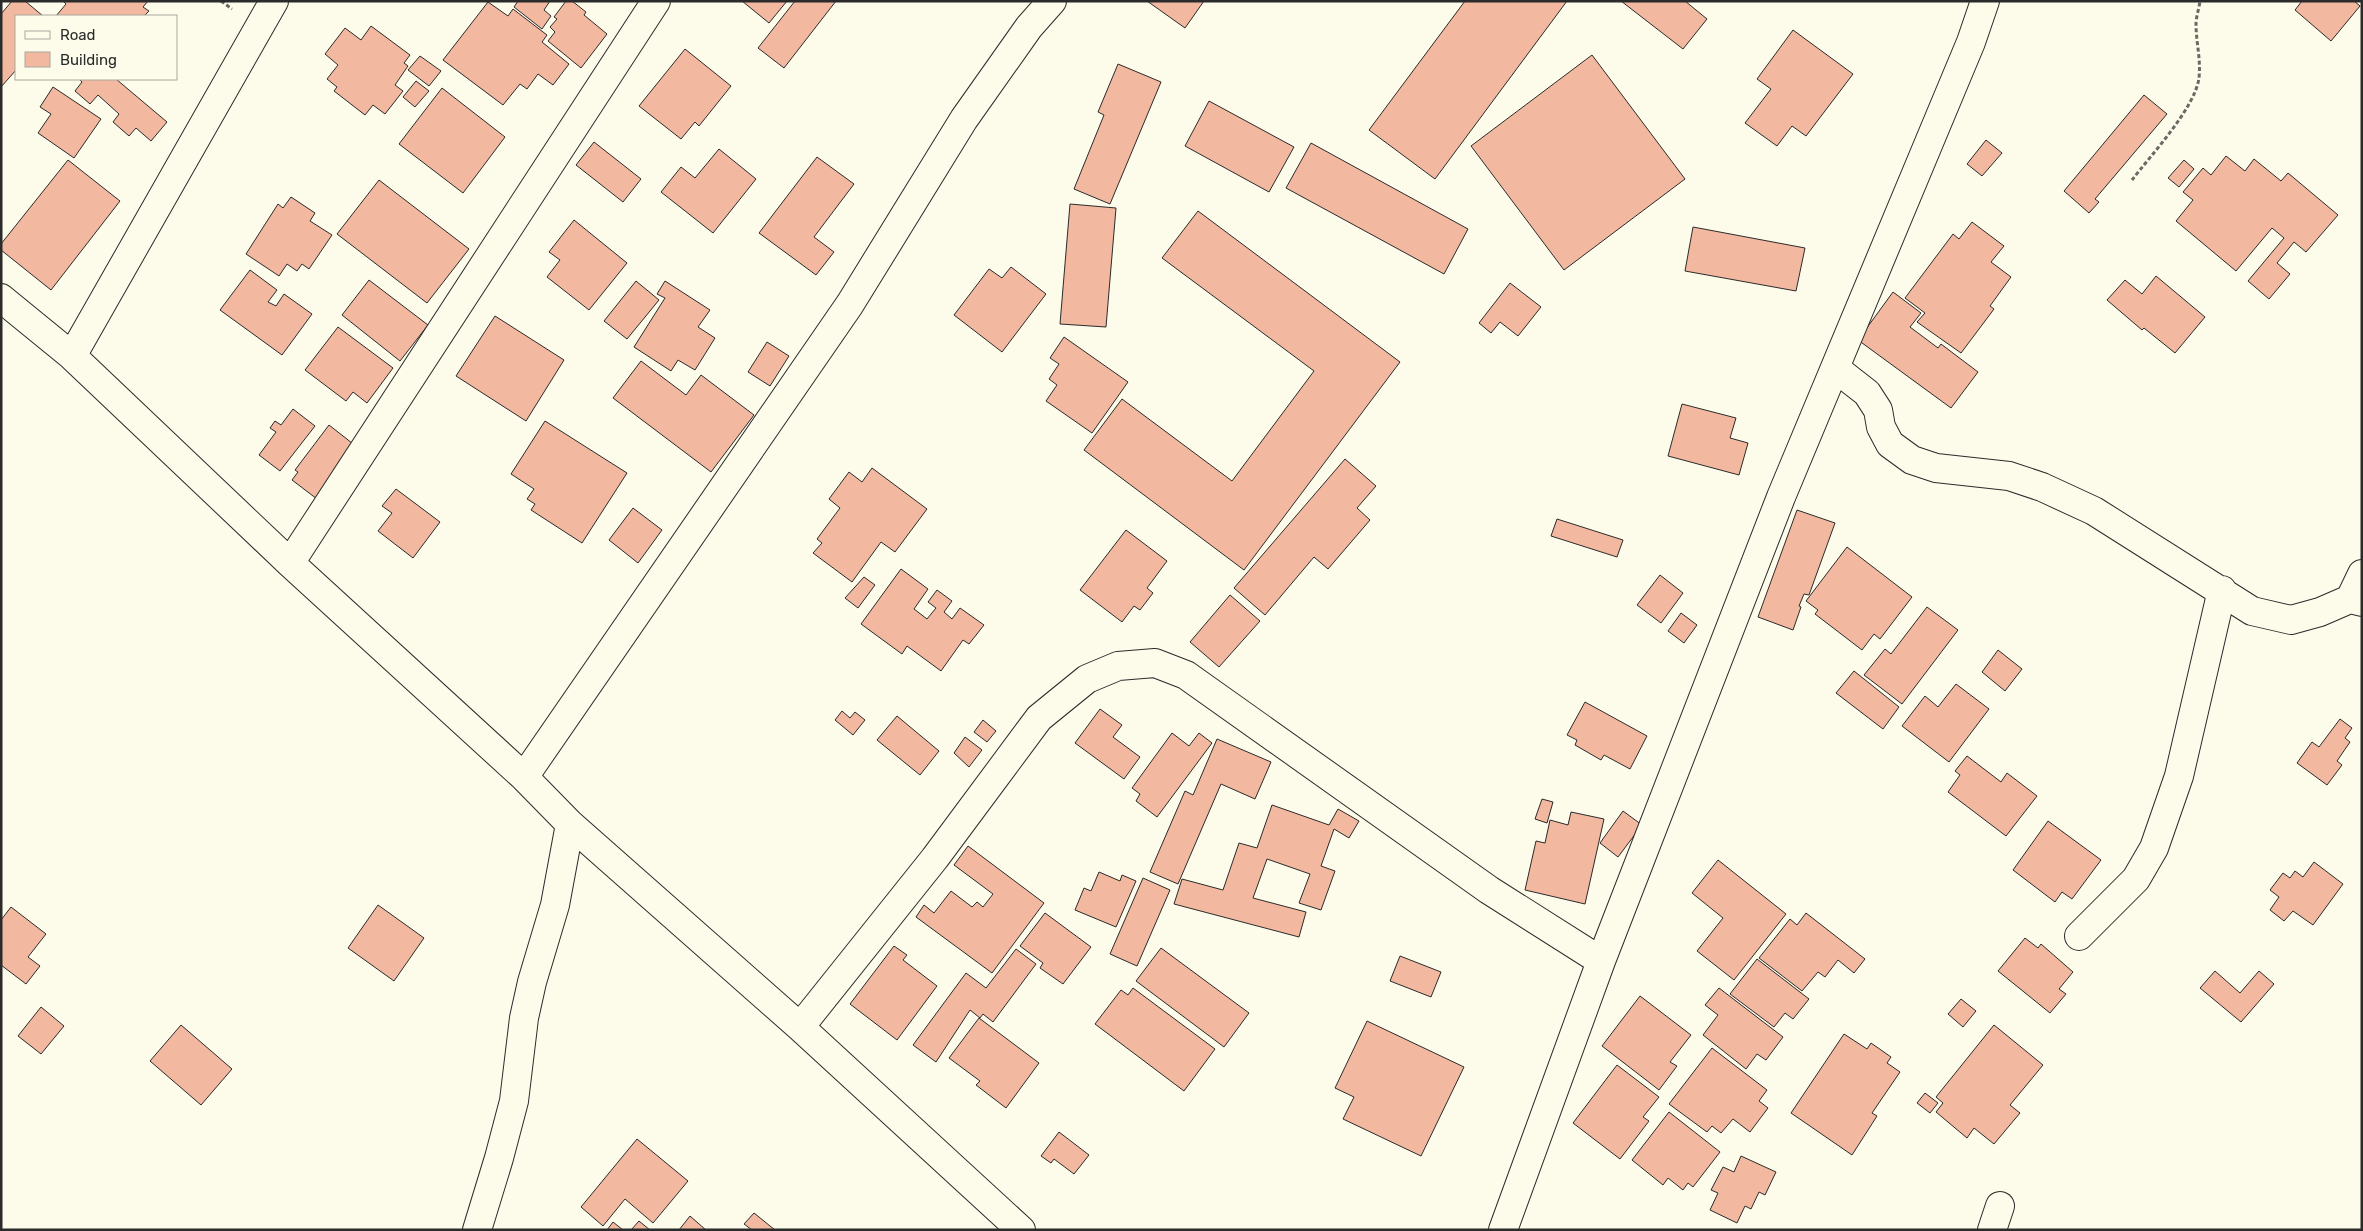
<svg xmlns="http://www.w3.org/2000/svg" width="2363" height="1231" font-family="Rubik,sans-serif">
  <rect width="100%" height="100%" fill="#fdfbea"/>
  <path fill="#f2b8a0" stroke="#2b2b2b" d="M12,1H25L43,16H16V70L1,87V14Z
    M63,1H148L143,7L149,11L144,16H56L66,4Z
    M518,1H550L544,10L551,16L542,29L514,7Z
    M566,1H572L586,12L584,15L607,34L581,68L548,41L555,32L550,27L557,19L554,17Z
    M742,1H787L769,23Z
    M795,1H836L784,68L758,48Z
    M1147,1H1204L1185,28Z
    M1465,1H1567L1435,179L1369,130Z
    M1621,1H1685L1707,19L1683,49Z
    M2302,1H2354L2360,6L2331,41L2295,10Z
    M488,2L508,16L513,9L547,35L542,42L569,64L553,85L538,74L527,89L520,84L503,105L443,60Z
    M371,26L410,55L404,63L408,66L395,85L403,91L385,114L373,105L365,115L334,91L337,87L327,79L338,65L325,54L345,28L361,40Z
    M1793,30L1853,74L1806,136L1792,126L1777,146L1745,123L1771,89L1757,79Z
    M685,49L731,86L699,126L695,122L681,139L639,106Z
    M1592,55L1685,179L1564,270L1471,146Z
    M420,56L441,71L429,86L408,70Z
    M1118,64L1161,82L1110,204L1074,189L1104,115L1098,112Z
    M79,79H116L167,122L151,141L136,128L129,136L113,122L119,114L98,95L90,104L75,91L82,82Z
    M416,81L429,91L415,107L403,97Z
    M53,87L101,119L74,158L38,133L51,114L40,107Z
    M442,88L505,137L463,193L399,144Z
    M2144,95L2167,114L2095,199L2099,202L2089,213L2064,191Z
    M1209,101L1294,147L1269,192L1185,146Z
    M1986,140L2002,153L1982,176L1967,164Z
    M594,142L641,179L623,202L576,165Z
    M1311,143L1468,229L1444,274L1286,188Z
    M719,149L756,179L713,233L661,192L681,167L695,178Z
    M2226,156L2245,171L2254,159L2281,181L2288,173L2338,215L2306,252L2294,242L2277,263L2290,274L2269,299L2248,281L2284,238L2272,228L2236,271L2176,221L2193,200L2183,192L2203,168L2211,175Z
    M817,157L854,184L814,237L834,252L816,275L759,233Z
    M68,160L120,201L51,290L1,250V244Z
    M2184,160L2194,169L2179,187L2168,178Z
    M379,180L469,249L427,303L337,234Z
    M291,197L315,213L310,221L332,235L309,269L302,264L297,271L287,264L279,276L246,254L278,204L283,208Z
    M1070,204L1116,208L1106,327L1060,324Z
    M1198,211L1400,362L1244,570L1084,450L1122,399L1232,481L1314,371L1162,258Z
    M574,220L627,263L589,310L547,277L560,260L549,252Z
    M1972,222L2004,246L1991,262L2011,277L1990,306L1994,309L1961,353L1917,322L1925,313L1905,298L1953,234L1959,239Z
    M1693,227L1805,248L1796,291L1685,271Z
    M1011,267L1046,294L1002,352L954,315L989,269L1002,278Z
    M250,270L277,290L268,302L276,306L284,294L312,314L282,355L220,310Z
    M2156,276L2205,317L2175,353L2144,328L2142,330L2107,300L2125,280L2142,294Z
    M369,280L428,325L400,361L342,315Z
    M636,281L659,300L627,339L604,321Z
    M665,281L710,310L698,327L715,338L695,370L678,360L671,371L634,347L665,298L657,294Z
    M1510,283L1541,307L1518,336L1500,322L1491,333L1479,323Z
    M1893,292L1921,313L1910,327L1938,348L1941,344L1978,372L1951,408L1858,340Z
    M495,316L564,360L526,421L456,376Z
    M338,327L393,368L367,403L353,392L346,401L305,370Z
    M1064,337L1128,382L1092,433L1046,401L1057,385L1049,379L1059,364L1050,358Z
    M767,342L789,356L770,386L748,372Z
    M641,361L686,395L701,375L754,415L711,472L613,398Z
    M1682,404L1736,418L1730,438L1748,443L1739,475L1668,456Z
    M293,409L315,426L280,471L259,455L276,432L270,428L275,421L281,425Z
    M545,421L627,473L582,543L531,510L535,504L527,499L534,489L511,474Z
    M329,425L357,447L317,499L292,480L298,472L295,470Z
    M1345,459L1376,486L1357,508L1370,520L1328,569L1314,557L1265,615L1234,588Z
    M872,468L927,509L895,552L881,542L852,582L813,553L822,543L817,539L840,508L829,499L849,472L862,482Z
    M396,489L440,522L413,558L378,531L392,513L382,506Z
    M633,508L662,530L638,563L609,540Z
    M1797,510L1835,523L1809,595L1804,594L1799,606L1801,607L1793,630L1758,617Z
    M1557,519L1623,540L1617,557L1551,536Z
    M1126,530L1167,561L1147,588L1153,593L1140,610L1134,606L1122,622L1080,590Z
    M1847,547L1912,597L1880,639L1874,634L1862,650L1815,614L1818,610L1806,601Z
    M901,569L928,589L914,609L927,619L936,608L928,602L937,590L952,601L944,612L952,619L960,608L984,625L969,644L963,640L941,671L907,646L902,654L861,624Z
    M1660,575L1683,593L1661,623L1637,605Z
    M864,577L875,585L858,608L845,598Z
    M1230,595L1260,621L1219,667L1190,642Z
    M1927,607L1958,630L1902,704L1864,675L1885,649L1891,654Z
    M1681,613L1697,625L1684,643L1668,631Z
    M1998,650L2022,669L2005,691L1982,672Z
    M1854,671L1899,707L1883,729L1836,693Z
    M1956,684L1989,709L1949,762L1902,726L1925,696L1938,707Z
    M1585,702L1647,736L1630,769L1604,755L1601,760L1575,745L1577,740L1567,735Z
    M1100,709L1122,725L1113,737L1140,757L1124,779L1075,743Z
    M842,711L850,718L855,712L865,720L853,735L835,720Z
    M897,716L939,751L920,775L877,740Z
    M2340,719L2352,728L2345,738L2350,742L2337,761L2342,765L2327,785L2297,763L2312,742L2319,747Z
    M983,720L996,731L987,742L974,732Z
    M1172,733L1189,746L1199,733L1212,743L1157,817L1136,801L1140,794L1132,788Z
    M965,737L982,750L969,767L954,753Z
    M1217,739L1271,762L1255,799L1221,784L1178,884L1150,872L1185,791L1193,795Z
    M1967,756L2001,782L2007,773L2037,796L2006,836L1948,792L1960,775L1955,771Z
    M1542,799L1553,802L1547,823L1535,819Z
    M1272,805L1329,825L1338,809L1359,821L1349,838L1334,829L1321,866L1335,871L1321,910L1299,903L1310,874L1267,859L1253,898L1306,912L1299,937L1174,904L1182,879L1223,890L1239,843L1257,848Z
    M1623,811L1642,825L1618,857L1600,843Z
    M1571,812L1604,819L1585,904L1525,890L1536,841L1545,843L1550,820L1568,825Z
    M2048,821L2101,860L2072,899L2062,892L2055,902L2013,870Z
    M968,846L1044,903L992,973L916,917L924,905L934,913L951,891L972,907L977,902L983,907L993,894L954,865Z
    M1718,860L1786,914L1734,980L1697,951L1723,918L1692,893Z
    M2314,862L2343,884L2313,925L2293,911L2284,921L2270,910L2279,897L2270,890L2283,873L2290,878L2295,871L2303,877Z
    M1099,872L1120,881L1122,875L1136,881L1116,927L1075,910L1084,888L1091,891Z
    M1143,878L1170,890L1137,966L1110,954Z
    M378,905L424,938L394,981L348,948Z
    M11,907L46,934L28,957L40,966L26,984L1,965V920Z
    M1045,913L1091,947L1063,984L1040,968L1043,963L1020,946Z
    M1806,913L1865,959L1854,973L1838,960L1825,977L1818,972L1802,991L1759,958L1790,919L1797,925Z
    M2025,938L2038,948L2041,944L2073,972L2059,989L2066,994L2050,1013L1998,971Z
    M894,946L907,955L903,960L937,986L897,1040L850,1004Z
    M1161,948L1249,1013L1224,1047L1136,981Z
    M1016,949L1036,964L993,1022L983,1014L980,1018L970,1010L936,1062L913,1045L966,973L986,988Z
    M1400,956L1441,972L1431,997L1390,981Z
    M1757,959L1809,999L1793,1019L1785,1013L1774,1027L1730,994Z
    M2215,971L2240,993L2259,971L2274,984L2241,1022L2200,988Z
    M1133,988L1215,1049L1184,1091L1095,1024L1121,990L1128,995Z
    M1719,988L1783,1037L1766,1060L1757,1054L1746,1069L1703,1035L1718,1015L1705,1005Z
    M1640,996L1691,1035L1670,1062L1677,1066L1659,1090L1602,1046Z
    M1961,999L1976,1011L1963,1027L1948,1014Z
    M41,1007L64,1026L41,1054L18,1036Z
    M979,1018L1039,1063L1006,1108L976,1085L980,1081L949,1058Z
    M1367,1021L1464,1067L1421,1156L1343,1119L1354,1097L1335,1088Z
    M181,1025L232,1069L201,1105L150,1061Z
    M1994,1025L2043,1065L2010,1105L2020,1113L1994,1144L1974,1128L1967,1138L1936,1112L1943,1103L1936,1097Z
    M1844,1034L1867,1049L1871,1043L1891,1057L1887,1063L1900,1072L1872,1113L1877,1116L1852,1155L1791,1113Z
    M1712,1048L1767,1090L1759,1101L1768,1108L1750,1132L1733,1119L1721,1133L1712,1126L1707,1132L1669,1104Z
    M1617,1065L1659,1097L1643,1117L1649,1121L1620,1159L1573,1123Z
    M1925,1093L1938,1103L1930,1113L1917,1103Z
    M1669,1112L1720,1152L1693,1187L1688,1183L1683,1190L1668,1178L1663,1185L1632,1160Z
    M1059,1132L1089,1155L1074,1174L1054,1159L1051,1163L1041,1156Z
    M637,1139L688,1181L653,1223L625,1199L603,1226L581,1207Z
    M1741,1156L1776,1172L1765,1195L1759,1192L1751,1209L1745,1206L1737,1223L1710,1210L1718,1193L1711,1190L1723,1167L1734,1172Z
    M754,1213L775,1230H752L744,1224Z
    M690,1216L706,1230H679Z
    M639,1221L650,1230H631Z
    M613,1222L623,1230H607Z"/>
  <g fill="none" stroke-linecap="round" stroke-linejoin="round">
    <defs>
      <path id="minor" d="M1,298L72,356L290,563L524,777L570,824L800,1027L1021,1230
        M72,356L274,1
        M1835,368L1867,393L1878,410L1881,427L1890,444L1912,460L1936,468L2009,476L2042,487L2094,511L2252,611L2291,620L2320,612L2350,599L2362,602
        M290,563L656,1
        M2350,599L2362,574
        M524,777L850,304L964,119L1029,27L1052,1
        M2079,936L2136,879L2154,848L2179,776L2222,590
        M800,1027L935,858L1039,718L1087,679L1118,666L1155,663L1186,675L1489,890L1601,961
        M477,1230L499,1158L514,1101L524,1018L532,982L555,905L570,824
        M1503,1230L1601,961L1781,497L1971,42L1985,1
        M1992,1230L2000,1206"/>
    </defs>
    <use href="#minor" stroke="#2b2b2b" stroke-width="30"/>
    <path stroke="#6a6964" stroke-width="3" stroke-dasharray="4 2.5" stroke-linecap="butt" d="M221,1L232,9
      M2132,180C2151,155 2195,108 2199,78C2201,59 2196,42 2196,24C2196,17 2199,9 2200,1"/>
    <use href="#minor" stroke="#fdfbea" stroke-width="28"/>
  </g>
  <rect width="2363" height="1231" fill="none" stroke="#2b2b2b" stroke-width="5"/>
  <rect x="15" y="15" width="162" height="65" fill="#fdfbea" stroke="#a9a89e"/>
  <rect x="25" y="31" width="25" height="8" fill="#fdfbea" stroke="#a9a89e"/>
  <text x="60" y="40" font-size="15" fill="#2b2b2b">Road</text>
  <rect x="25" y="52" width="25" height="15" fill="#f2b8a0" stroke="#a9a89e"/>
  <text x="60" y="65" font-size="15" fill="#2b2b2b">Building</text>
</svg>
